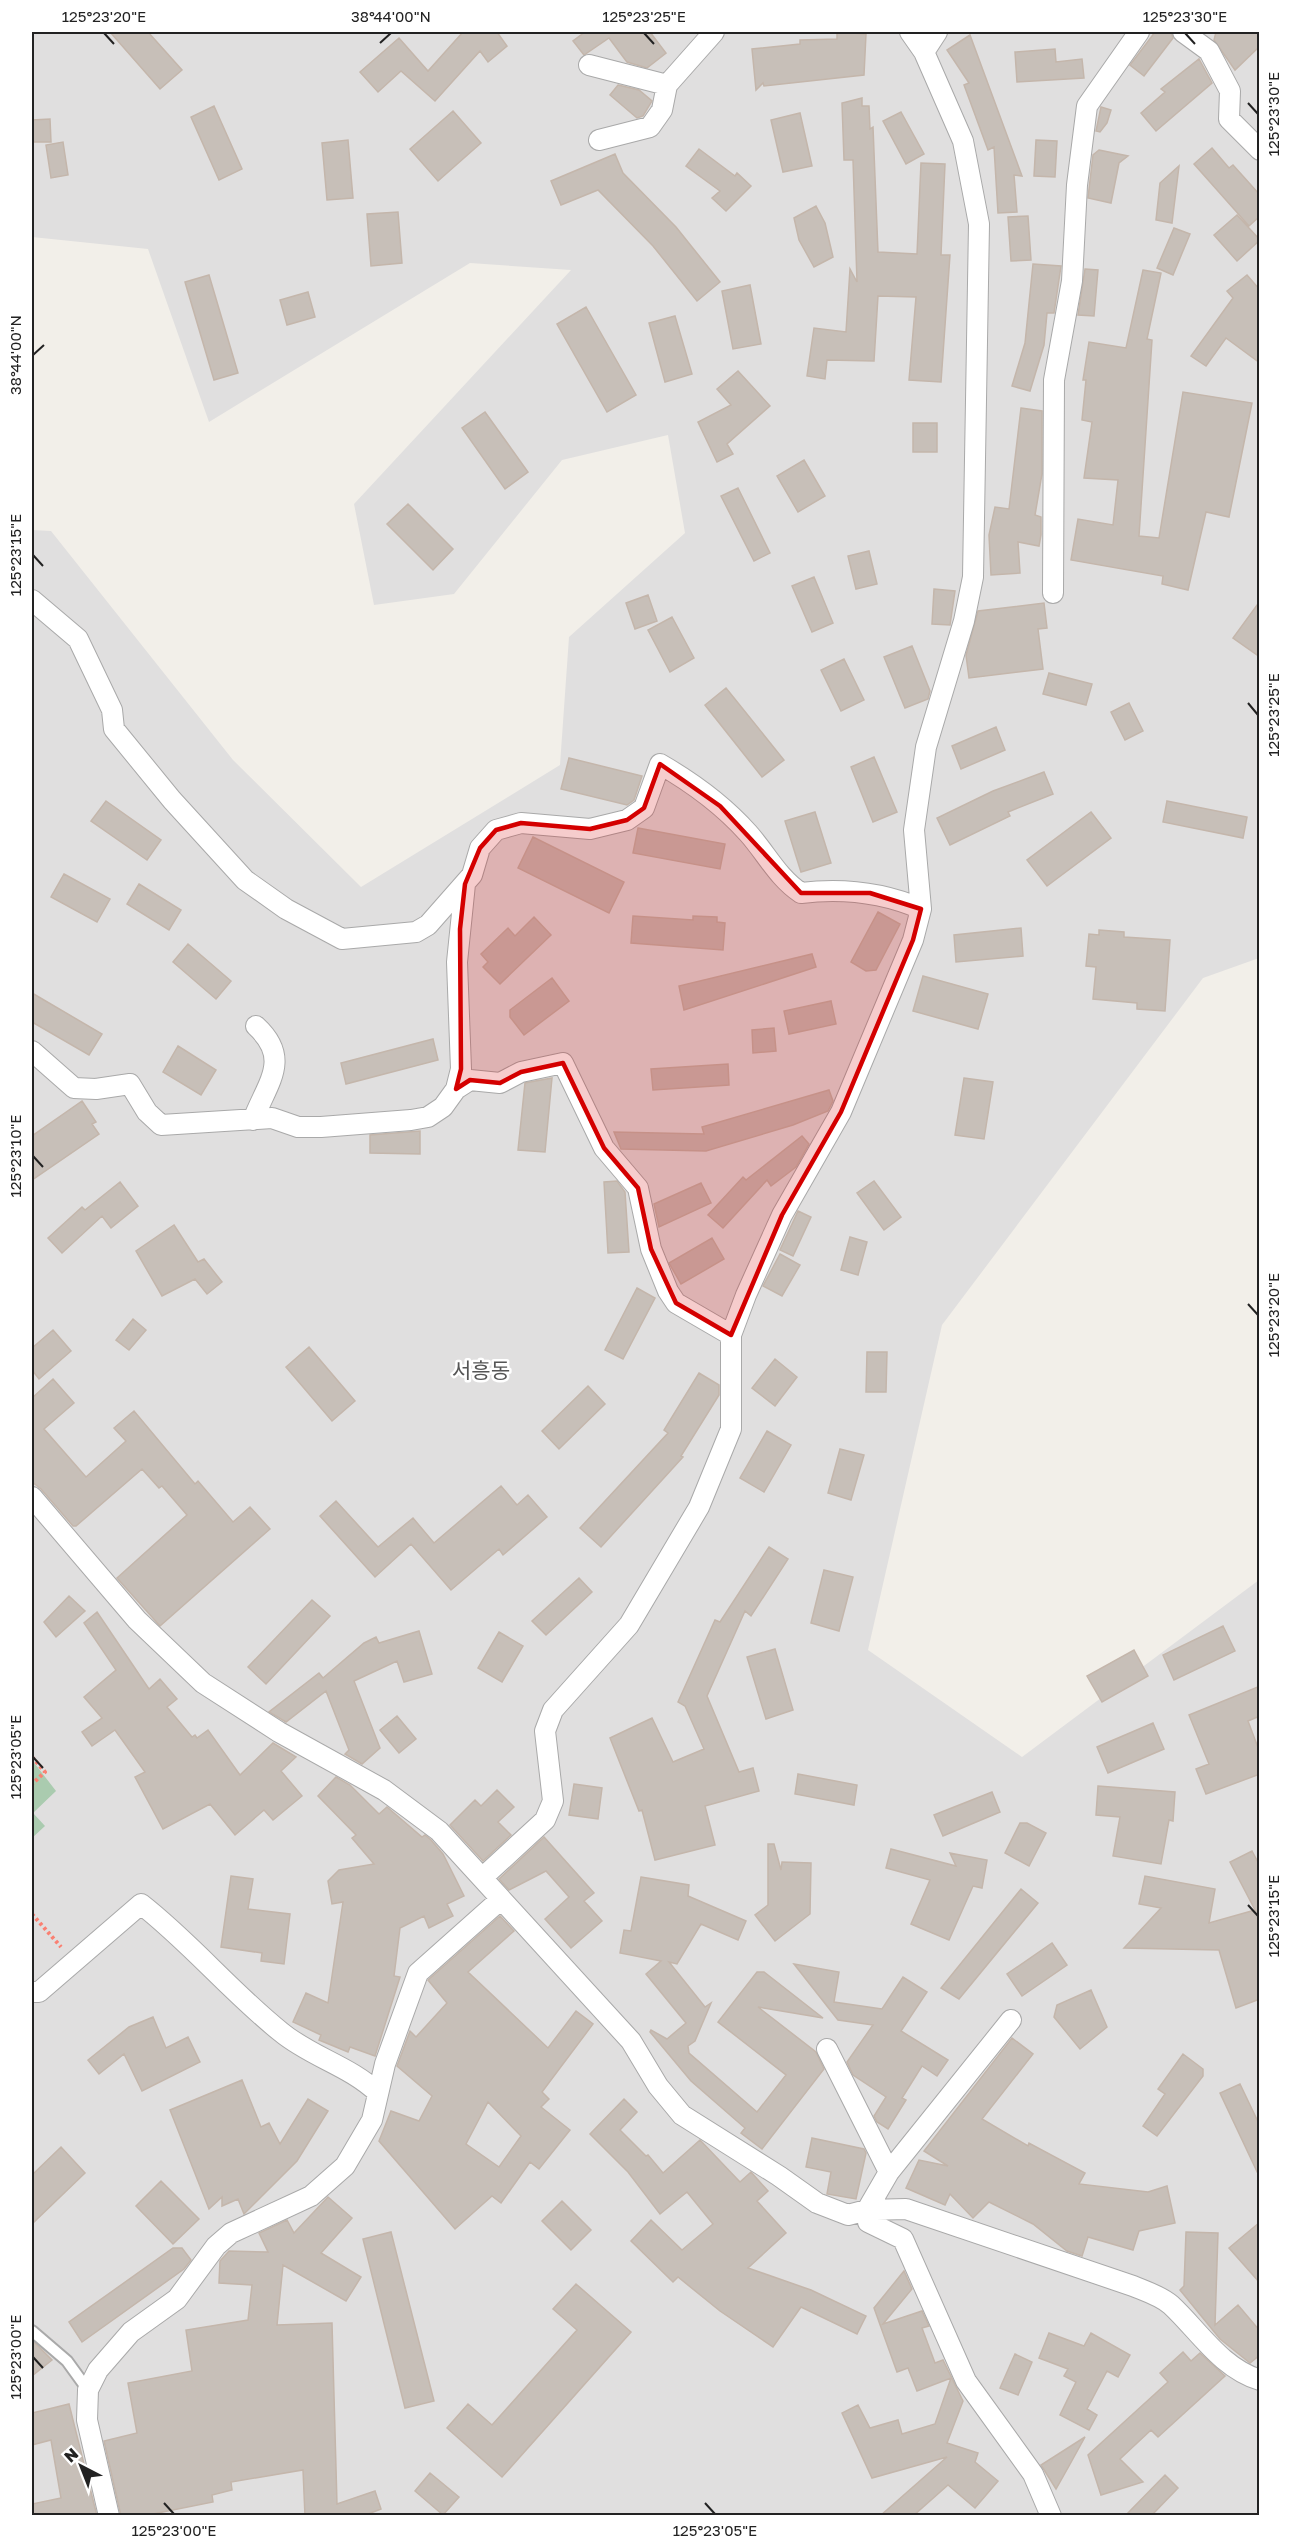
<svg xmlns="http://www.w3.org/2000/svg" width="1291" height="2547" font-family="'Golos Text','Noto Sans KR',sans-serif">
  <rect width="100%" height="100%" fill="#f2efe9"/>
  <path fill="#e0dfdf" d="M32,32H1259V958L1203,978L942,1325L868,1650L1022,1757L1259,1580V2515H32V530L51,531L233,760L361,887L560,765L569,637L685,533L668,435L562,460L454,594L374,605L354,504L571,270L470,263L209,422L148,249L32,237Z"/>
  <path fill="#aacbaf" d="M32,1760L56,1791L33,1813L45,1826L32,1838Z"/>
  <path fill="#c7bfb8" stroke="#c4b6ab" stroke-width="1.5" fill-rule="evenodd" d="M110,32H148L182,70L160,89Z
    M463,32H497L507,46L488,62L480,51L435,101L401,71L378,92L360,72L399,38L428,71Z
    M585,32H650L666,53L647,68L627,62L609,38L584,55L573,41Z
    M837,32L866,34L864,75L764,86L763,83L756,90L752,49L800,44V40L837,39Z
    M1155,32H1171L1173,38L1144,76L1130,65Z
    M1216,32H1260V46L1235,70L1214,40Z
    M970,35L1022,176L1014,175L1017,212L998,213L994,147L988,150L964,85L969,83L947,50Z
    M1055,49L1056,62L1082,59L1084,78L1017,82L1015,52Z
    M1199,59L1212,83L1156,131L1141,113L1165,92L1161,89Z
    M618,85L639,90L652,101L643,116L637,118L610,95Z
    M862,98V106H869L870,129L873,127L878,252L917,254L921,163L945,164L941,255H950L941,382L909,380L916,297L878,296L874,361L827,360L825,379L807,376L814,328L846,332L850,269L857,282L853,160H844L842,103Z
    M214,106L242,169L219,180L191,117Z
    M1101,107L1111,110L1107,123L1100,132L1096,131Z
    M453,111L481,143L438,181L410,149Z
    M901,112L924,154L906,164L883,121Z
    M800,113L812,166L783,172L771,120Z
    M50,119L51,142H32V120Z
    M348,140L353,198L327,200L322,143Z
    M1036,140L1057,141L1055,177L1034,176Z
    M63,142L68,175L51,178L46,145Z
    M1212,148L1229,168L1233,165L1260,195V216L1249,226L1194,164Z
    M699,149L735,176L737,173L751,186L726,211L712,198L720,191L686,166Z
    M1099,150L1128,156L1119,163L1111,203L1088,198L1093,155Z
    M615,154L623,173L676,227L720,282L697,301L653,246L598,190L561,205L551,181Z
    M1179,166L1172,223L1156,220L1160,183Z
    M816,206L825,223L833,257L814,267L799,240L794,218Z
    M398,212L402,263L371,266L367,214Z
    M1237,215L1260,240L1237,261L1214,235Z
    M1028,216L1031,260L1011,261L1008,217Z
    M1174,228L1190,234L1173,275L1157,268Z
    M1033,264L1061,266L1054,313H1047L1044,345L1030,391L1012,386L1025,343Z
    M1085,269L1098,270L1094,316L1078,315Z
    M1143,270L1161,273L1147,339L1152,340L1139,536L1159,538L1183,392L1252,403L1229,517L1206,512L1188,590L1162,584L1163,576L1071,560L1078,519L1113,525L1118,480L1084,478L1092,422L1082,420L1086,380H1083L1089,342L1126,348Z
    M209,275L238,373L214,380L185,282Z
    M1247,275L1260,290V363L1226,338L1206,366L1191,356L1233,298L1227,291Z
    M750,285L761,344L733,349L722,291Z
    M308,292L315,317L287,325L280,300Z
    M586,307L636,395L607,412L557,324Z
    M675,316L692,374L665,382L649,323Z
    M738,371L770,406L727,444L733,454L717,462L698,422L731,405L717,389Z
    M1021,408L1042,411V474L1035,515L1041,517V535L1039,546L1018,542L1020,573L991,575L989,535L995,507L1009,509Z
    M485,412L528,472L505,489L462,428Z
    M913,423H937V452H913Z
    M804,460L825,496L798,512L777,476Z
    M738,488L770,553L754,561L721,496Z
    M408,504L453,549L433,570L387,524Z
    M869,551L877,584L856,589L848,556Z
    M814,577L833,623L812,632L792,586Z
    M934,589L955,591L950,625L932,624Z
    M648,595L657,621L635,629L626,603Z
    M1260,601V657L1233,638Z
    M1044,603L1047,628L1038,629L1043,669L969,678L966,655L978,611Z
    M672,617L694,658L670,672L648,630Z
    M912,646L930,691L928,699L905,708L884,657Z
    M844,659L864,700L841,711L821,670Z
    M1049,673L1092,684L1086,705L1043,694Z
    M726,688L784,760L762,777L705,705Z
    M1129,703L1143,731L1125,740L1111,712Z
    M996,727L1005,750L961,769L952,746Z
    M874,757L897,812L873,822L851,767Z
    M569,758L642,776L634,800L627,805L561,789Z
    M1044,772L1053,794L1008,812L1010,816L950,845L937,818L993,791Z
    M106,801L161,840L147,860L91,821Z
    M1167,801L1247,817L1243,838L1163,822Z
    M815,812L831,863L801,872L785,821Z
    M1091,812L1111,838L1047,886L1027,860Z
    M638,828L725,844L720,869L633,853Z
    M533,837L624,882L609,913L518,868Z
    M64,874L110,899L97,922L51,897Z
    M139,884L181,910L169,930L127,904Z
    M878,912L900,924L876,970L866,971L851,962Z
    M633,916L693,920V916L717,917V922L725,923L723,950L631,943Z
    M534,917L551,935L500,984L483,967L488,962L481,954L508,928L515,936Z
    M1021,928L1023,956L956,962L954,935Z
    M1099,930L1124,932V937L1170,940L1165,1011L1137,1009V1003L1093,999L1096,967L1086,966L1087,956L1089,934L1099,935Z
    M188,944L231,981L216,999L173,962Z
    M812,954L816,967L684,1010L679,986Z
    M923,976L988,994L978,1029L913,1011Z
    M552,978L569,1001L524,1035L510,1017V1010Z
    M32,993L102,1034L89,1055L32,1022Z
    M831,1001L836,1024L789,1034L784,1011Z
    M774,1028L776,1051L753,1053L752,1030Z
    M433,1039L438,1060L346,1084L341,1063Z
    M178,1046L216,1070L201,1095L163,1072Z
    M728,1064L729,1085L653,1090L651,1069Z
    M552,1078L545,1152L518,1150L525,1083Z
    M964,1078L993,1082L984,1139L955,1135Z
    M829,1090L833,1101L828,1111L793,1125L706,1151L621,1149L614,1132L704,1134L702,1127Z
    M82,1101L96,1122L92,1124L99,1134L32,1180V1136Z
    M420,1131V1154L370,1153V1135Z
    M802,1136L809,1144L796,1167L771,1186L767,1180L723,1228L708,1215L743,1177L746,1180Z
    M617,1181L625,1192L629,1252L608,1253L604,1182Z
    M874,1181L901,1217L884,1230L857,1193Z
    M120,1182L138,1206L111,1228L102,1216L62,1253L48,1238L82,1207L85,1210Z
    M701,1183L711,1203L659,1227L654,1204Z
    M798,1211L811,1217L793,1256L780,1250Z
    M174,1225L198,1262L204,1259L222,1282L207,1294L195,1279L162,1296L136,1251Z
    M850,1237L867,1242L858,1275L841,1270Z
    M712,1238L724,1259L681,1284L669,1263Z
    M780,1254L800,1265L782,1296L763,1286Z
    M637,1288L655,1298L623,1359L605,1350Z
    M133,1319L146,1330L129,1350L116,1340Z
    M53,1330L71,1351L39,1379L32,1370V1348Z
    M309,1347L355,1401L332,1421L286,1367Z
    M867,1352H887L886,1392H866Z
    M775,1359L797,1377L775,1406L752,1388Z
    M699,1373L719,1385V1395L681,1456L683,1457L601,1547L580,1528L668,1433L664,1430Z
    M53,1379L74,1403L44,1429L86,1477L126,1441L114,1428L134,1411L195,1484L198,1481L233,1522L250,1507L270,1529L160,1626L117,1578L187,1515L162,1486L159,1488L142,1469L76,1526H73L41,1489L32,1482V1398Z
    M588,1386L605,1404L559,1449L542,1431Z
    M767,1431L791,1445L764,1492L740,1478Z
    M840,1449L864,1455L851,1500L828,1493Z
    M501,1486L517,1505L528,1495L547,1517L503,1555L499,1549L451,1590L411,1544L375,1577L320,1516L336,1501L378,1547L413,1518L434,1543Z
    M769,1547L788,1559L751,1616L745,1611L707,1696L739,1772L753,1768L759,1791L705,1806L715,1845L655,1860L642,1810L639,1811L610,1738L652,1718L673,1762L704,1749L685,1706L678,1702L715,1620L720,1622Z
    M824,1570L853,1577L839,1631L811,1623Z
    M579,1578L592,1592L546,1635L532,1621Z
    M69,1596L85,1611L56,1637L44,1622Z
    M312,1600L330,1616L266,1684L248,1667Z
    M97,1612L149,1689L160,1679L177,1699L167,1707L192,1737L195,1735L197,1738L208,1730L240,1775L273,1743L296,1757L281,1771L302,1796L273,1820L264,1810L235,1835L210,1804L163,1829L135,1777L145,1772L115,1730L92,1746L82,1732L102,1718L84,1697L116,1670L84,1623Z
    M1223,1626L1235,1651L1174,1680L1163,1655Z
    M419,1631L432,1674L404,1682L397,1661L354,1681L380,1748L362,1764L345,1754L349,1750L326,1691L286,1722L269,1712L319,1673L323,1678L364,1643L376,1637L379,1643Z
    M499,1632L523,1646L502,1682L478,1668Z
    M775,1649L793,1710L766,1719L747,1657Z
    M1134,1650L1148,1676L1102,1702L1087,1676Z
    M1260,1686V1716L1248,1721L1260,1753V1774L1206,1794L1196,1769L1209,1764L1189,1715Z
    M397,1716L416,1739L399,1753L380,1730Z
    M1153,1723L1164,1749L1108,1773L1097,1747Z
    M798,1774L857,1785L854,1805L795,1794Z
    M336,1777L350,1785L379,1814L387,1807L422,1837L425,1835L431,1840L443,1854L464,1896L447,1904L453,1916L429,1928L424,1916L400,1928L394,1976L400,1977L375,2056L350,2047L348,2052L319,2040L321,2035L293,2022L306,1993L328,2003L343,1902L332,1904L328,1881L339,1870L374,1864L352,1838L356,1835L318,1796Z
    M574,1784L602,1788L598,1819L569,1815Z
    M1098,1786L1175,1792L1173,1821L1169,1820L1161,1864L1113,1856L1120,1817L1096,1815Z
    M497,1790L514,1807L498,1822L511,1835L483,1861L450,1825L475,1800L481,1806Z
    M992,1792L1000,1812L943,1836L934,1815Z
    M1020,1823H1027L1046,1833L1029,1866L1005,1853Z
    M544,1837L594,1893L584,1901L602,1921L571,1948L545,1919L569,1897L546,1871L509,1890L499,1879Z
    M768,1844H774L781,1870L782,1862L811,1863L810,1914L775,1941L755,1915L768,1905Z
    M891,1849L956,1866L950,1853L987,1860L982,1888L973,1886L949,1940L911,1924L930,1880L886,1868Z
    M1252,1851L1260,1866V1999L1236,2008L1219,1950L1124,1948L1161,1908L1139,1904L1145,1876L1215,1889L1209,1923L1255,1910L1230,1862Z
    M231,1876L253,1879L248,1909L290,1914L284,1964L261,1961L262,1953L221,1947Z
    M641,1877L689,1885L688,1896L746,1921L738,1940L701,1924L677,1964L669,1962L705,2007L711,2003L695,2041L688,2046L689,2053L757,2112L786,2075L718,2022L757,1972H764L823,2018L758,2007L816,2052L824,2069L762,2149L741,2133L745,2128L691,2081L650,2032L651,2030L667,2039L686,2023L646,1974L661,1961L620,1953L624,1930L631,1931Z
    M1021,1889L1038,1903L959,1999L941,1988Z
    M500,1916L514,1931L468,1972L548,2048L576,2011L593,2024L542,2092L549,2099L541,2107L570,2130L539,2169L530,2162L501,2203L492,2196L455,2229L379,2141L391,2111L419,2121L432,2096L397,2066L410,2031L416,2037L447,2003L428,1980ZM488,2102L521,2136L499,2167L466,2144Z
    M1052,1943L1067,1965L1022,1996L1007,1974Z
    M794,1964L839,1972L834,2002L882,2009L903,1977L927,1992L901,2031L948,2060L937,2076L922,2066L902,2098L906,2100L888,2129L877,2122L874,2116L886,2097L853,2075L847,2062L873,2025L838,2020Z
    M1091,1990L1107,2027L1080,2049L1054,2017L1057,2005Z
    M153,2017L166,2048L188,2037L200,2062L142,2091L124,2054L99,2074L88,2060L129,2027Z
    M1012,2038L1033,2054L982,2119L1028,2146L1029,2143L1085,2173L1079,2184L1148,2192L1167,2186L1175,2223L1139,2231L1133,2250L1088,2237L1082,2256L1067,2251L1033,2224L989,2202L973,2218L950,2194L945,2205L906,2188L919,2160L948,2166L924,2151Z
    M1183,2054L1203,2069V2076L1157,2136L1143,2126L1165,2094L1158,2089Z
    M242,2080L261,2127L269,2123L280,2144L308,2099L328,2111L297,2161L244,2214L238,2199L222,2206V2197L209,2209L170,2110Z
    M1240,2084L1260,2126V2178L1220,2093Z
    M624,2099L637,2112L620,2130L646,2156L648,2155L663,2173L700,2140L740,2182L751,2172L768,2191L757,2201L786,2233L748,2268L811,2290L866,2316L857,2334L801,2307L773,2347L720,2311L678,2277L673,2282L631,2241L651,2220L682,2250L713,2224L687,2192L660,2214L628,2172L590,2134Z
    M812,2138L864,2149L866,2153L856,2199L827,2194L831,2172L806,2167Z
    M61,2147L85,2173L32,2224V2175Z
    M161,2181L199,2219L173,2244L136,2206Z
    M328,2197L352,2218L321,2253L361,2277L346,2301L283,2265L277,2325L332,2323L337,2504L375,2491L381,2509L363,2516H305L303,2470L231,2482L232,2490L212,2495L213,2502L143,2516H121L104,2441L137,2433L128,2383L192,2371L186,2330L248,2320L252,2285L219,2283L220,2261L229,2251L268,2252L259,2233L287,2220L294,2233Z
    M562,2201L591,2230L571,2250L542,2221Z
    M1260,2222V2283L1229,2248Z
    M391,2232L434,2401L405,2408L363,2239Z
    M1186,2232L1218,2233L1215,2325L1238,2305L1260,2331V2355L1250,2363L1220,2339L1180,2290L1184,2286Z
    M173,2248H182L191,2260L184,2269L82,2342L69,2322Z
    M904,2271L912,2289L883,2324L922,2311L929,2326L922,2328L935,2363L943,2360L963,2401L947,2443L978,2453L975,2462L998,2481L975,2508L948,2485L913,2516H880L947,2457L872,2478L842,2413L858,2405L870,2428L898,2420L902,2434L935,2424L951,2378L917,2391L908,2368L897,2372L874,2308Z
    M576,2284L631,2332L502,2477L447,2428L468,2404L492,2425L577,2330L553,2309Z
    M1049,2333L1084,2346L1091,2333L1130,2355L1118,2377L1107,2371L1087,2409L1097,2415L1089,2430L1060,2415L1076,2382L1064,2376L1068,2369L1039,2358Z
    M32,2340L52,2360L32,2376Z
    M1183,2352L1191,2361L1200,2353L1225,2376L1158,2437L1151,2430L1120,2459L1143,2482L1101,2495L1088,2455L1168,2382L1160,2373Z
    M1015,2354L1032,2362L1018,2395L1000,2388Z
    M69,2404L97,2516H32V2504L61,2498L51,2440L32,2445V2413Z
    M1085,2437L1069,2466L1056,2489L1041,2465Z
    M430,2473L459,2497L443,2515L415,2491Z
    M1165,2475L1178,2488L1151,2516H1125Z"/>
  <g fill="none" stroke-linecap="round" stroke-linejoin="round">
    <defs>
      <path id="lane" d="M32,2331L67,2361L88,2390"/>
      <path id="street" d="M910,32L924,52
        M1183,32L1209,51L1230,91L1229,119L1260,150
        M589,65L667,85
        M599,140L650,127L662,110L667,85L714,32
        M1053,593L1054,380L1072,281L1077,185L1087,106L1139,32
        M32,600L78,639L112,710L114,729L172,800L245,880L286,909L342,939L416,932L428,925L472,875L480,848L496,830L521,823L590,829L627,820L644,808L660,764C693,783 723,805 748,833C766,853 778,878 801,893C843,888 882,892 921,909
        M32,1051L74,1088L96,1089L130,1084L147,1112L161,1125L272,1118L298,1127H321L411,1120L428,1117L443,1107L456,1089L470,1080L500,1083L521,1072L563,1063L604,1148L638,1188L651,1249L668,1291L676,1303L731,1335
        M456,1089L461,1069L457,962L465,884
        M253,1120C267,1083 292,1059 256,1026
        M32,1497L137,1620L203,1683L279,1732L384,1790L439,1831L631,2041L658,2086L682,2115L779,2176L817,2203L848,2215L867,2210L906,2209L1133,2286C1145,2291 1161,2296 1171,2305C1199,2331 1221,2368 1260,2380
        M482,1878L545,1820L553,1801L545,1731L553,1710L629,1625L699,1507L731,1429V1335L746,1295L782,1215L841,1112L913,940L921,909L914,830L926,747L964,621L973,577L979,224L963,141L924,52L937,32
        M32,1992H39L141,1904C191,1943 231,1992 281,2032C311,2057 350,2066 378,2093
        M827,2049L889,2172L867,2210L868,2222L903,2239L966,2381L1033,2474L1051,2516
        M889,2172L1011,2020
        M109,2516L87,2420L88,2390L98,2370L131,2332L177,2299L216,2246L231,2233L311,2196L345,2166L372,2120L385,2064L418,1973L500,1900"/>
    </defs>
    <use href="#lane" stroke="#a9a9a9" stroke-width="14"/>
    <use href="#street" stroke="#a9a9a9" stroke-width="22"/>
    <path stroke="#fa8072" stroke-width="4" stroke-dasharray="3 3" stroke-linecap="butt" d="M32,1757L45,1772L32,1784
      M32,1914L61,1947"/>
    <use href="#lane" stroke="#fff" stroke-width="10"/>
    <use href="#street" stroke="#fff" stroke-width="20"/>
  </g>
  <path fill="#d40000" fill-opacity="0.2" stroke="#d40000" stroke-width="4.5" stroke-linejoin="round" d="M660,764L720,806L801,893H870L921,909L913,940L841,1112L782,1215L731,1335L676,1303L651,1249L638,1188L604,1148L563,1063L521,1072L500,1083L470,1080L456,1089L461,1069L460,929L465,884L480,848L496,830L521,823L590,829L627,820L644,808Z"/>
  <path fill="none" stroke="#222" stroke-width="2" d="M104,33L114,44M644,33L654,44M1185,33L1195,44M380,43L391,33M1248,103L1258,114M33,355L44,345M33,555L43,566M1248,703L1258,715M33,1156L43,1167M1248,1304L1258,1315M33,1757L43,1768M1248,1905L1258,1916M33,2357L43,2368M164,2503L174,2514M705,2503L715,2514"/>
  <g text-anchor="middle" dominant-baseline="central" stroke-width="5" stroke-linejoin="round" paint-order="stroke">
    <g font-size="21" fill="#555" stroke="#fff">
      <text x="481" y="1370">서흥동</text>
    </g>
  </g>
  <rect width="1291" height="2547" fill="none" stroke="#ffffff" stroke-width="66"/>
  <g transform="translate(81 2466) rotate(318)" stroke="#ffffff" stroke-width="4.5" paint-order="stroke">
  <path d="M0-4.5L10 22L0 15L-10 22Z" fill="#222222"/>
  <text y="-9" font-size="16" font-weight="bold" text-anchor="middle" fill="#222222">N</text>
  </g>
  <rect x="33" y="33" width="1225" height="2481" fill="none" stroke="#222" stroke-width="2"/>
  <g font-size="15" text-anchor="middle" fill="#222">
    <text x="104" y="22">125°23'20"E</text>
    <text x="391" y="22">38°44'00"N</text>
    <text x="644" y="22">125°23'25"E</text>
    <text x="1185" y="22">125°23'30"E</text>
    <text transform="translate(1274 114) rotate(-90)" y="5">125°23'30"E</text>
    <text transform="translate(16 355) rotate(-90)" y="5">38°44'00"N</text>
    <text transform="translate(16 555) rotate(-90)" y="5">125°23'15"E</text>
    <text transform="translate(1274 715) rotate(-90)" y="5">125°23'25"E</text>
    <text transform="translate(16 1156) rotate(-90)" y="5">125°23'10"E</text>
    <text transform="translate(1274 1315) rotate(-90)" y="5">125°23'20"E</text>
    <text transform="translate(16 1757) rotate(-90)" y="5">125°23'05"E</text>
    <text transform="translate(1274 1916) rotate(-90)" y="5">125°23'15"E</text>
    <text transform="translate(16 2357) rotate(-90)" y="5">125°23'00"E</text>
    <text x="174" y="2536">125°23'00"E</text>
    <text x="715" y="2536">125°23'05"E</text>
  </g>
</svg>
